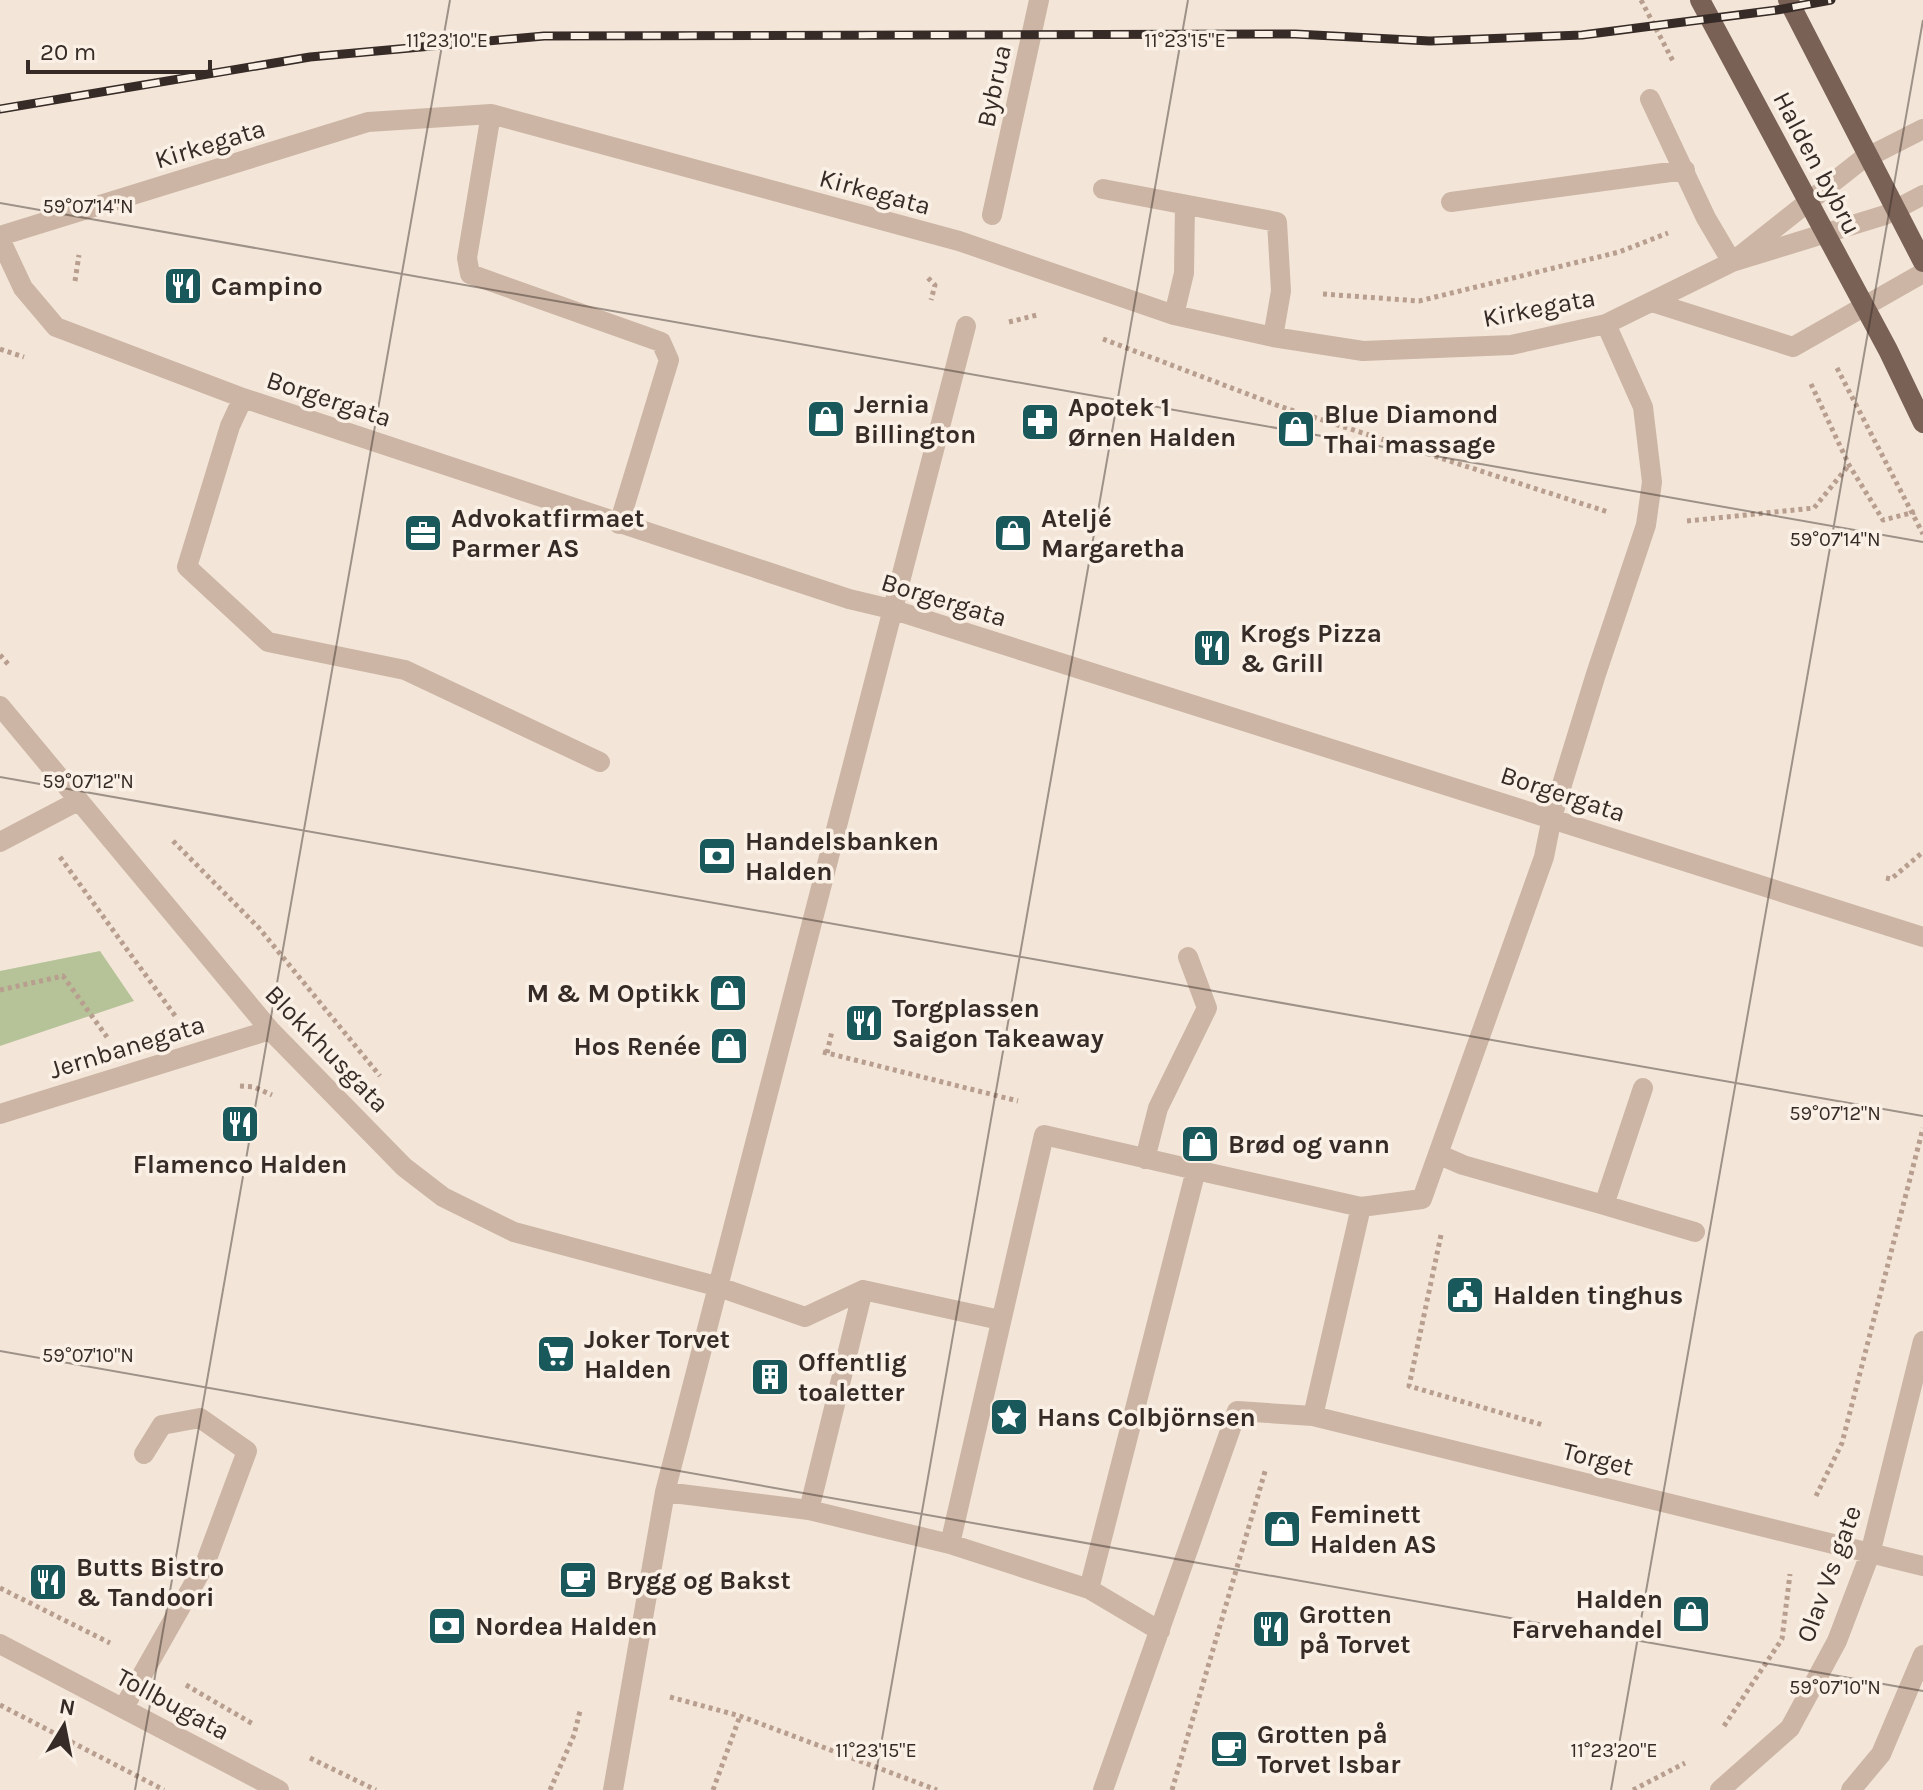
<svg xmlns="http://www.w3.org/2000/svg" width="1923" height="1790" font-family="Karla,sans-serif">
  <rect width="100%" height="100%" fill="#f3e6d9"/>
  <path fill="#b6c398" d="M100,951L134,1001L0,1046V971Z"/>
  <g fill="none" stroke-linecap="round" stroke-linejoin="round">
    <path stroke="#b89e8e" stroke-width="5" stroke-dasharray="4 4" stroke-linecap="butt" d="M1641,0L1674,63
      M928,278L935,285L931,300
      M75,281L79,255
      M1323,294L1419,301L1619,252L1668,233
      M1009,322L1037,315
      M1103,339L1279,406L1608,512
      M0,349L24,357
      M1837,368L1923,534
      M1811,384L1849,465L1883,520L1915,512
      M1687,521L1814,508L1849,465
      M0,655L8,664
      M173,841L259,928L380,1076
      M60,857L176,1017
      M1886,878L1891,879L1923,852
      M0,990L63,976L107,1037
      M823,1052L1018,1101
      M827,1053L832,1031
      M240,1086L254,1087L272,1095
      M1441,1235L1409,1386L1543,1425
      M1816,1496L1842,1443L1923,1128
      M0,1588L110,1643
      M186,1685L253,1724
      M670,1697L740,1716L937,1790
      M0,1705L164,1790
      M1724,1726L1782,1639L1790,1574
      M310,1758L376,1790
      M550,1790L574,1735L580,1711
      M713,1790L740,1716
      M1172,1790L1266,1468
      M1633,1790L1685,1763"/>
    <path stroke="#ccb5a4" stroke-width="20" d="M1650,99L1706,218L1732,262
      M491,114L467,258L470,274L661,342L669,360L619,524
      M1103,189L1277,222L1281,291L1273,337
      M1451,202L1685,170
      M992,215L1039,0
      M0,236L368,122L491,114L959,241L1174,315L1273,337L1363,351L1511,345L1606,324L1732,262L1885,215L1923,195
      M0,239L23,288L56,327L243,398L849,599L891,609L1923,937
      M1741,255L1860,161L1923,129
      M1652,302L1793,347L1923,273
      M1174,315L1184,273L1185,205
      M243,398L230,426L187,567L268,642L405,670L600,762
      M0,706L270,1030L404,1167L443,1197L514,1232L716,1286L805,1317L863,1290L1000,1320
      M0,842L78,801
      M0,1114L270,1030
      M1440,1155L1463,1165L1604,1205L1643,1088
      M1145,1159L1158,1108L1207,1008L1188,957
      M1604,1205L1695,1232
      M1313,1416L1923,1566
      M665,1492L809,1510L863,1290
      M809,1510L950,1544
      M1089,1589L950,1544L1044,1135L1196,1170
      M1160,1631L1089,1589L1196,1170L1361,1207
      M0,1644L279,1790
      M124,1707L205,1564L247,1451L200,1418L162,1425L144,1454
      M613,1790L665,1492L966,326
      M1103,1790L1237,1411L1313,1416L1361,1207L1422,1199L1544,857L1552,817L1596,674L1646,525L1652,482L1643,407L1606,324
      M1720,1790L1790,1728L1837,1641L1870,1554L1923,1341
      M1851,1790L1881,1754L1923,1655"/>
    <path stroke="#7a6156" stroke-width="20" d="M1700,0L1888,350L1923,423
      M1788,0L1923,262"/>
    <defs>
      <path id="rail" d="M0,109L310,57L544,36L1295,34L1430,41L1582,35L1777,10L1831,0"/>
    </defs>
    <use href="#rail" stroke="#362b26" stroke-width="9"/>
    <use href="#rail" stroke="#faf0e5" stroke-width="6" stroke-dasharray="18" stroke-linecap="butt"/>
  </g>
  <path fill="none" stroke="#362b26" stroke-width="2" stroke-opacity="0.45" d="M0,203L1923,542M0,777L1923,1116M0,1351L1923,1691M135,1790L450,0M873,1790L1188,0M1611,1790L1923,20"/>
  <defs>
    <symbol id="restaurant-square" viewBox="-11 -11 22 22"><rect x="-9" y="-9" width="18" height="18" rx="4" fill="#19585b" stroke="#faf0e5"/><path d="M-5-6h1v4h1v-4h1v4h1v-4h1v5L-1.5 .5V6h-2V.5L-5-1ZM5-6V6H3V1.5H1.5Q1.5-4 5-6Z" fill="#fff"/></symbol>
    <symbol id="shop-square" viewBox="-11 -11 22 22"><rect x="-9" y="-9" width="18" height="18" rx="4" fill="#19585b" stroke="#faf0e5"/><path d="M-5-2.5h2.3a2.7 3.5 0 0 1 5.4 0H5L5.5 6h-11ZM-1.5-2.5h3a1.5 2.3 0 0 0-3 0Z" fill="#fff"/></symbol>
    <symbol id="pharmacy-square" viewBox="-11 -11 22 22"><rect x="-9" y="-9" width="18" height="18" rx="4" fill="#19585b" stroke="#faf0e5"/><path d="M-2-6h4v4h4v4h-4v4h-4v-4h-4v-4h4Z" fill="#fff"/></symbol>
    <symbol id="office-square" viewBox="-11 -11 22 22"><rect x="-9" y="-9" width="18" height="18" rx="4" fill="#19585b" stroke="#faf0e5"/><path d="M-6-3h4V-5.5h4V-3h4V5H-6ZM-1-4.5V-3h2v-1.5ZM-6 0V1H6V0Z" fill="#fff"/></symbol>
    <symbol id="bank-square" viewBox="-11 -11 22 22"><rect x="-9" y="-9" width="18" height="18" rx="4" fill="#19585b" stroke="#faf0e5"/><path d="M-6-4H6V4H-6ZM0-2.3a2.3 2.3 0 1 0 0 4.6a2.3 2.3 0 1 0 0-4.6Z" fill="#fff"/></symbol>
    <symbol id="civic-square" viewBox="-11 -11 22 22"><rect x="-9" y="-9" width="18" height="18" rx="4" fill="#19585b" stroke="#faf0e5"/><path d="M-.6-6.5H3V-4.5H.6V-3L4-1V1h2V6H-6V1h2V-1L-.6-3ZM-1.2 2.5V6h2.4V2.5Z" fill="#fff"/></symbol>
    <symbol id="supermarket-square" viewBox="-11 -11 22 22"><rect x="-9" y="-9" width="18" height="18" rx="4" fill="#19585b" stroke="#faf0e5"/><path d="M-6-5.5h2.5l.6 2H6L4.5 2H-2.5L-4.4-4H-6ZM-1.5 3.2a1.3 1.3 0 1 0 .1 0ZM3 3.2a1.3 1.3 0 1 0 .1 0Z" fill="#fff"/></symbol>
    <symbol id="building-square" viewBox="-11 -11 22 22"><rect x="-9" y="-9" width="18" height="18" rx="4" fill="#19585b" stroke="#faf0e5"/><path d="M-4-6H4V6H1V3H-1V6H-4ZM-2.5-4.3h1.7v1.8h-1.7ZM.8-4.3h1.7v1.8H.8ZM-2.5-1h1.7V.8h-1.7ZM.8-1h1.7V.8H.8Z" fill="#fff"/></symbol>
    <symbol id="sight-square" viewBox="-11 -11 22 22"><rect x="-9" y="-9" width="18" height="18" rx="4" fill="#19585b" stroke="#faf0e5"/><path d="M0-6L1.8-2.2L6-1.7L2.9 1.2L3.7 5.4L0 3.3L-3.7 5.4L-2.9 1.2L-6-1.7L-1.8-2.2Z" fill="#fff"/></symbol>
    <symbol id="cafe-square" viewBox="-11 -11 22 22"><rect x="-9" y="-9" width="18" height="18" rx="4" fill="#19585b" stroke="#faf0e5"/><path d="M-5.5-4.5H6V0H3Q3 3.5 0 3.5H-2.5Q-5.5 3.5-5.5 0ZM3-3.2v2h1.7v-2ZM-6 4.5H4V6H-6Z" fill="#fff"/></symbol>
  </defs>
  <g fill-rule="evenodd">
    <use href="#restaurant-square" x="161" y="264" width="44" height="44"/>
    <use href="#shop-square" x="804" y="397" width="44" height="44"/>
    <use href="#pharmacy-square" x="1018" y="400" width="44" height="44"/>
    <use href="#shop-square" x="1274" y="407" width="44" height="44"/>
    <use href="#office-square" x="401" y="511" width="44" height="44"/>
    <use href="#shop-square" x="991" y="511" width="44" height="44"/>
    <use href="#restaurant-square" x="1190" y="626" width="44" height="44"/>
    <use href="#bank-square" x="695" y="834" width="44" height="44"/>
    <use href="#shop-square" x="706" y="971" width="44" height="44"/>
    <use href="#restaurant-square" x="842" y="1001" width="44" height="44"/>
    <use href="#shop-square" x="707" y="1024" width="44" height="44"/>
    <use href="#restaurant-square" x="218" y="1102" width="44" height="44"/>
    <use href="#shop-square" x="1178" y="1122" width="44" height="44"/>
    <use href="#civic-square" x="1443" y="1273" width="44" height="44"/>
    <use href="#supermarket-square" x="534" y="1332" width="44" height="44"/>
    <use href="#building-square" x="748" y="1355" width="44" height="44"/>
    <use href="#sight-square" x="987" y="1395" width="44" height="44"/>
    <use href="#shop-square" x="1260" y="1507" width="44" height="44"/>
    <use href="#cafe-square" x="556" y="1558" width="44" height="44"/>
    <use href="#restaurant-square" x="26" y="1560" width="44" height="44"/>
    <use href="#shop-square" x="1669" y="1592" width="44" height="44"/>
    <use href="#bank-square" x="425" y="1604" width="44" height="44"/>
    <use href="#restaurant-square" x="1249" y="1607" width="44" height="44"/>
    <use href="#cafe-square" x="1207" y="1727" width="44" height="44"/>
  </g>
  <g text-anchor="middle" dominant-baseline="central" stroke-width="7" stroke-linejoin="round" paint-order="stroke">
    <g font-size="26" fill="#362b26" stroke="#faf0e5">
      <text transform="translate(994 86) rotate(-78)">Bybrua</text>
      <text transform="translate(210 144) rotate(-17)">Kirkegata</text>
      <text transform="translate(1817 163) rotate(62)">Halden bybru</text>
      <text transform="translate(875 192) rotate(15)">Kirkegata</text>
      <text transform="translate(1539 308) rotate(-11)">Kirkegata</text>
      <text transform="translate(329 399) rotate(18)">Borgergata</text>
      <text transform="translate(944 600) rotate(17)">Borgergata</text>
      <text transform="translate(1563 794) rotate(18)">Borgergata</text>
      <text transform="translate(127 1047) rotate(-17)">Jernbanegata</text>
      <text transform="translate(327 1049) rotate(46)">Blokkhusgata</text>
      <text transform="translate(1598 1459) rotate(14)">Torget</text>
      <text transform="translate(1829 1574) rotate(-70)">Olav Vs gate</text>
      <text transform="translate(173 1704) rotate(28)">Tollbugata</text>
    </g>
    <g font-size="26" font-weight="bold" fill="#362b26" stroke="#faf0e5" text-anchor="start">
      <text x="211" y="286">Campino</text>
      <text x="854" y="404">Jernia<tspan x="854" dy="30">Billington</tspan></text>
      <text x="1068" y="407">Apotek 1<tspan x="1068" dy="30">Ørnen Halden</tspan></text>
      <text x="1324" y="414">Blue Diamond<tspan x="1324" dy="30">Thai massage</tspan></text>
      <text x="451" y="518">Advokatfirmaet<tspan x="451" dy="30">Parmer AS</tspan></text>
      <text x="1041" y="518">Ateljé<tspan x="1041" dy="30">Margaretha</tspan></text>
      <text x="1240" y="633">Krogs Pizza<tspan x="1240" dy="30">&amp; Grill</tspan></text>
      <text x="745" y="841">Handelsbanken<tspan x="745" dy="30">Halden</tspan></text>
      <text x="700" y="993" text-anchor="end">M &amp; M Optikk</text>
      <text x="892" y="1008">Torgplassen<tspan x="892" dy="30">Saigon Takeaway</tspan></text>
      <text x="701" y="1046" text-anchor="end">Hos Renée</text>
      <text x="1228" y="1144">Brød og vann</text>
      <text x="240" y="1164" text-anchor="middle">Flamenco Halden</text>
      <text x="1493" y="1295">Halden tinghus</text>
      <text x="584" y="1339">Joker Torvet<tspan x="584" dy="30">Halden</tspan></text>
      <text x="798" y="1362">Offentlig<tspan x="798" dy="30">toaletter</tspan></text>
      <text x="1037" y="1417">Hans Colbjörnsen</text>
      <text x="1310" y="1514">Feminett<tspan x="1310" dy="30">Halden AS</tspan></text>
      <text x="76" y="1567">Butts Bistro<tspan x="76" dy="30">&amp; Tandoori</tspan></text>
      <text x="606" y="1580">Brygg og Bakst</text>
      <text x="1663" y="1599" text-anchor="end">Halden<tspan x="1663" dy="30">Farvehandel</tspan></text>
      <text x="1299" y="1614">Grotten<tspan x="1299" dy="30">på Torvet</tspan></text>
      <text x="475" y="1626">Nordea Halden</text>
      <text x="1257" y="1734">Grotten på<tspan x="1257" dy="30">Torvet Isbar</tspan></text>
    </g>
  </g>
  <g font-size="20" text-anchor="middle" fill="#362b26" stroke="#faf0e5" stroke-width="7" stroke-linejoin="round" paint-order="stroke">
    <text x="447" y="47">11°23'10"E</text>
    <text x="1185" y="47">11°23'15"E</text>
    <text x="88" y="213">59°07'14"N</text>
    <text x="1835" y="546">59°07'14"N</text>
    <text x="88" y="788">59°07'12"N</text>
    <text x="1835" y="1120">59°07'12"N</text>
    <text x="88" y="1362">59°07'10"N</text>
    <text x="1835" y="1694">59°07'10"N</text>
    <text x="876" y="1757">11°23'15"E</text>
    <text x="1614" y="1757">11°23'20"E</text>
  </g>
  <g transform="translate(64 1726) rotate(10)" stroke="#faf0e5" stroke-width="6" paint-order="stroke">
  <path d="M0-6L14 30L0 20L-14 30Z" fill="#362b26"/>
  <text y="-12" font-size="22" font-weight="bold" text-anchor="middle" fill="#362b26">N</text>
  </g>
  <path d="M28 60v12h182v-12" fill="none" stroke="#362b26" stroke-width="4"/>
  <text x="40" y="60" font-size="24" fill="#362b26" stroke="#faf0e5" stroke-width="6" paint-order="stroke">20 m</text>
</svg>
